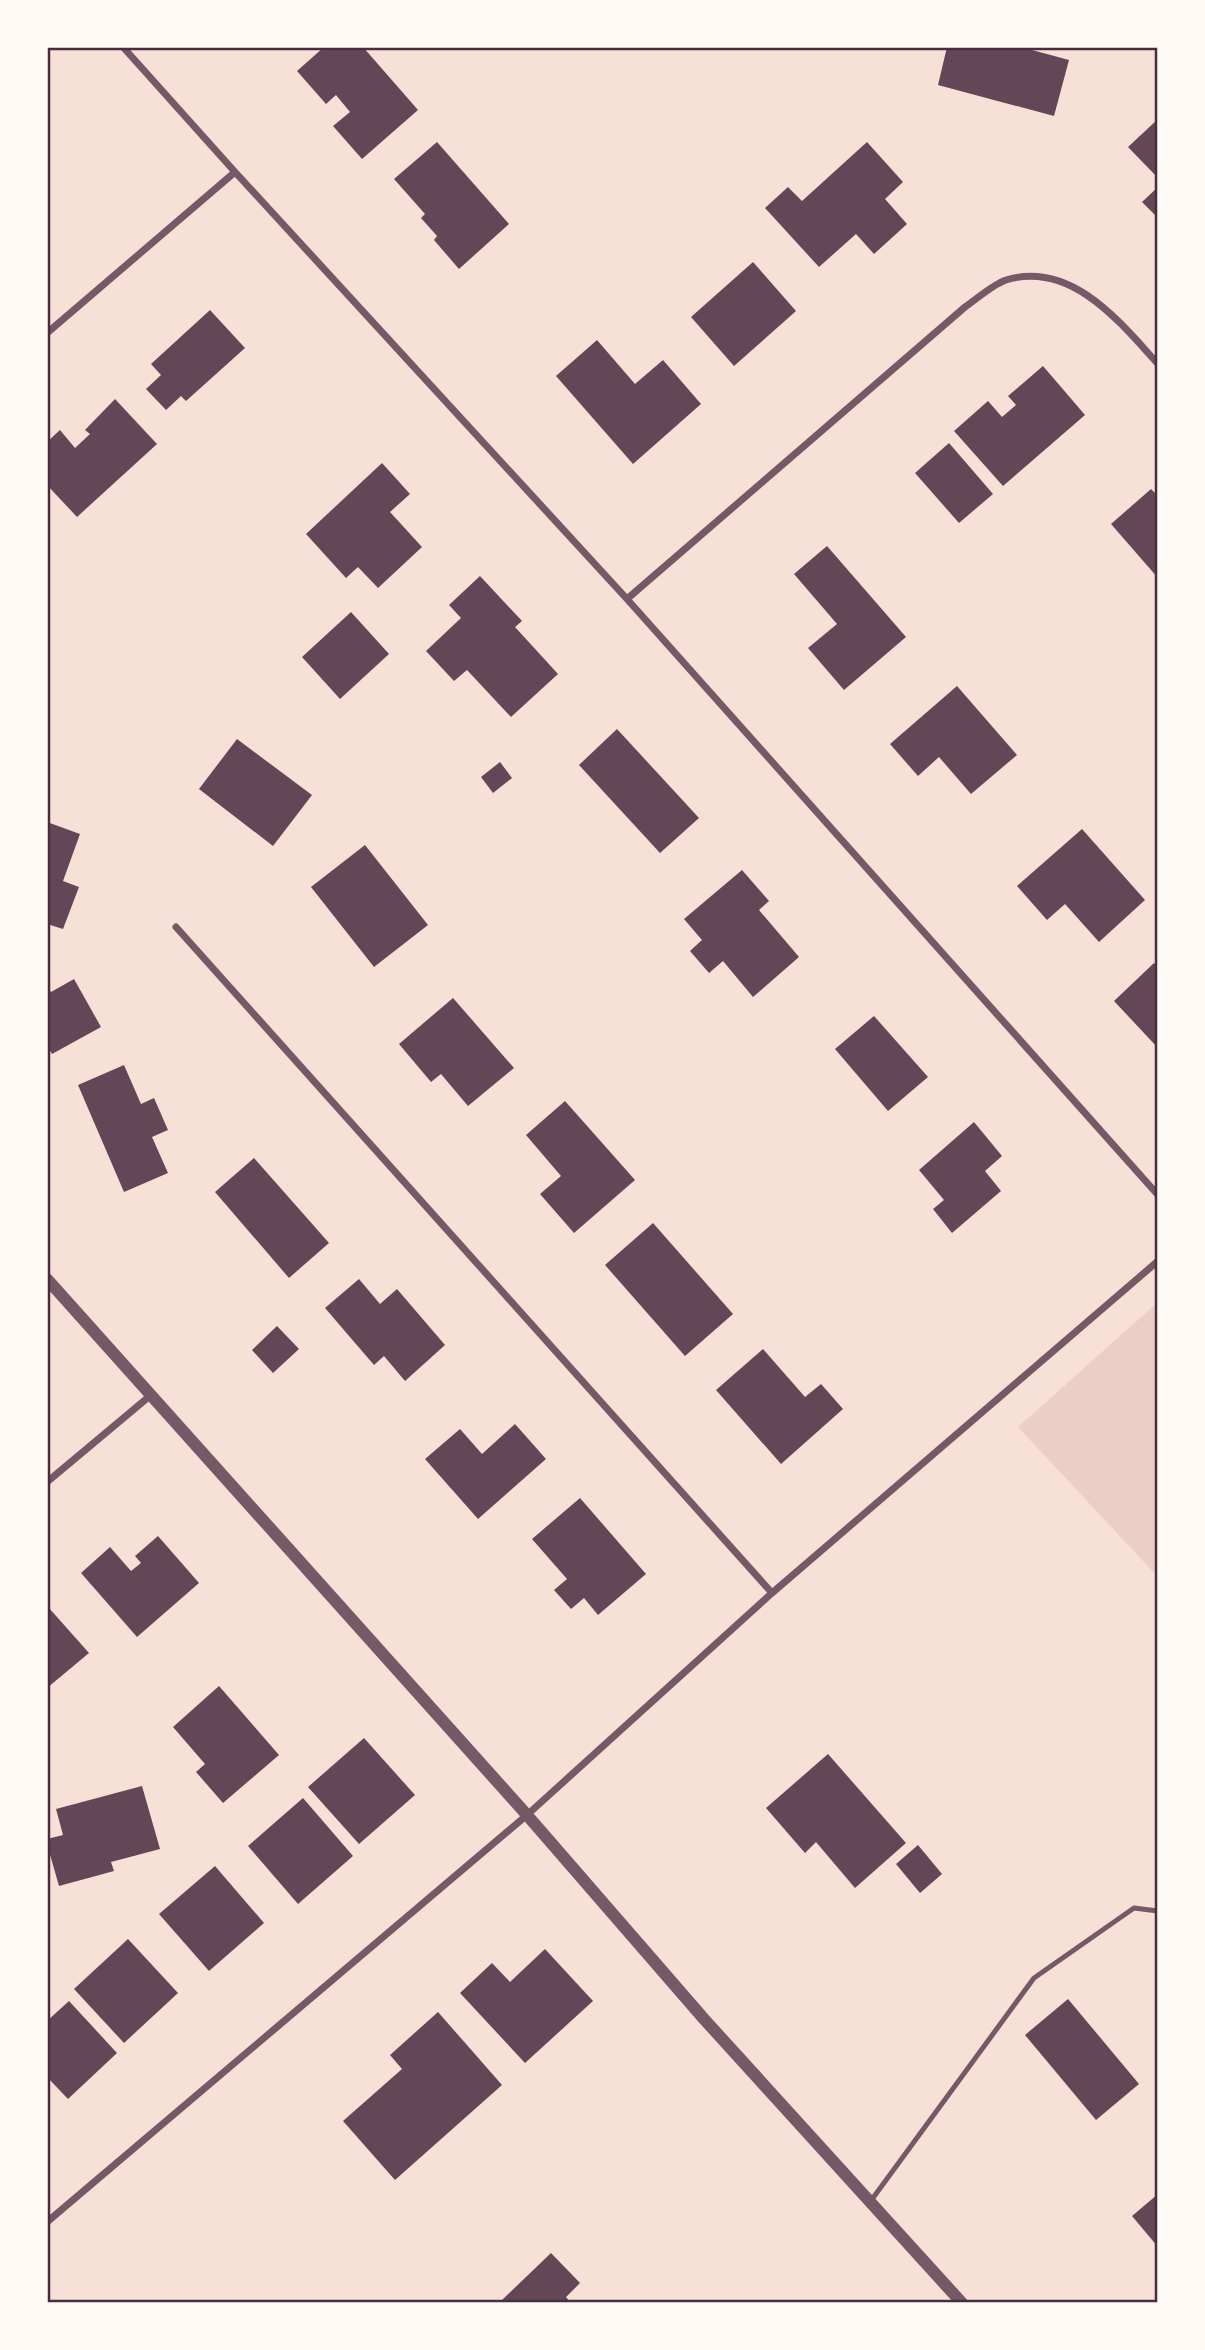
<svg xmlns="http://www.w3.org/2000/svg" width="1205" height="2350" font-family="Quicksand,sans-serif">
  <rect width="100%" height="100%" fill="#f7e1d7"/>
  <path fill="#ebcfc5" d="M1158,1302V1577L1018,1427Z"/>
  <path fill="#644757" d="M324,47H363L418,110L362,159L333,126L350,112L336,95L326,104L297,71Z
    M947,47H1021L1069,60L1054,116L938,85Z
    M1158,119V178L1128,147Z
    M437,142L509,224L459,269L434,240L437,236L421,218L425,214L394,179Z
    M867,142L903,182L885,199L907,224L874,254L856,234L819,267L765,208L788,187L802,201Z
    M1158,187V218L1142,202Z
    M753,262L796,311L734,366L691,317Z
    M210,310L245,348L186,401L181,396L166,410L146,389L161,375L151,364Z
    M597,340L635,384L663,360L701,404L633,464L556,376Z
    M1043,366L1085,415L1003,486L954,431L988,401L1002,417L1016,405L1008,396Z
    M115,399L157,444L77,517L47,485V442L60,430L75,448L90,434L85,430Z
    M949,443L993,494L959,523L915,473Z
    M382,463L410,494L390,512L422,547L378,588L358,567L346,578L306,534Z
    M1151,489L1158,496V578L1111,524Z
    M827,546L906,637L844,690L808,648L837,624L794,574Z
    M480,576L522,621L515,627L558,674L511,717L467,670L454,681L426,651L461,618L449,605Z
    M351,612L389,654L340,699L302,657Z
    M957,686L1017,755L971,794L939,757L918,776L890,744Z
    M617,729L699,818L660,853L579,765Z
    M237,739L312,795L273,846L199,789Z
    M500,762L512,778L493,793L481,777Z
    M47,822L80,834L63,881L79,887L63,929L47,924Z
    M1082,829L1145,900L1099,942L1065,904L1047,920L1017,886Z
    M365,845L428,925L374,967L311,887Z
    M742,870L769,901L759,910L799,957L753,997L723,961L709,973L690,951L702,940L684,919Z
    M1154,963L1158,967V1048L1114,1001Z
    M74,979L101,1027L52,1054L47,1046V986L51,992Z
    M453,998L514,1068L468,1106L441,1074L431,1082L399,1044Z
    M874,1016L928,1077L888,1111L835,1049Z
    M124,1065L141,1104L154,1098L168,1130L152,1137L168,1173L124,1192L78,1085Z
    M565,1101L635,1180L574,1233L540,1194L561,1176L526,1135Z
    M974,1122L1002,1156L985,1171L1001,1191L952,1233L933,1209L944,1200L919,1170Z
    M254,1158L329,1243L289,1278L215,1192Z
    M653,1223L733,1314L685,1356L605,1265Z
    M359,1279L380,1304L397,1289L445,1345L405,1381L384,1356L374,1365L325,1308Z
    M277,1326L299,1349L273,1373L252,1350Z
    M763,1349L805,1397L821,1384L843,1409L781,1464L716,1390Z
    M515,1424L546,1459L478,1519L425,1459L460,1429L482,1454Z
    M580,1498L646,1574L598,1615L584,1598L571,1609L554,1590L567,1579L532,1539Z
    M158,1536L199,1583L137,1637L81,1573L110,1547L131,1571L141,1563L135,1556Z
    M49,1608L89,1653L47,1688V1610Z
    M219,1686L279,1755L223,1803L196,1772L205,1764L173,1727Z
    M364,1738L415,1795L359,1844L308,1787Z
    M828,1754L906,1843L855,1888L816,1842L805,1853L766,1808Z
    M142,1786L160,1849L111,1862L114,1871L59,1886L47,1844V1839L63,1835L56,1809Z
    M303,1798L353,1856L298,1904L248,1846Z
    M918,1845L942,1874L920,1893L896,1864Z
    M215,1866L264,1923L209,1971L159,1914Z
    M128,1939L178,1993L124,2043L74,1989Z
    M545,1949L593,2001L525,2063L460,1993L492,1963L510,1982Z
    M1068,1999L1139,2084L1096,2120L1025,2035Z
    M69,2001L117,2053L68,2099L47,2077V2021Z
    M438,2012L502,2085L395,2180L343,2121L402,2069L390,2055Z
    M1158,2194V2247L1132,2216Z
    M551,2253L580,2283L566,2297L571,2303H502L501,2301Z"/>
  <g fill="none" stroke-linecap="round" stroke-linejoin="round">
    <path stroke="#755966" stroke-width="5" d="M870,2202L1034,1978L1134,1908L1158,1911"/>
    <path stroke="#755966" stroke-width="7" d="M123,47L235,172L627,599L1158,1195
      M47,333L235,172
      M627,599L965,307C978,298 992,285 1006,280C1071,260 1120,322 1158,364
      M176,927L772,1593
      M47,1482L151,1395
      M47,2222L527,1815L772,1593L1158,1261"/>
    <path stroke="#755966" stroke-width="12" d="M47,1279L527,1815L704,2019L962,2303"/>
  </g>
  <rect width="1205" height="2350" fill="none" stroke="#fffaf5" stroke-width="98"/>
  <rect x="49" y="49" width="1107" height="2252" fill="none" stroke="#4a2c40" stroke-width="2.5"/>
</svg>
